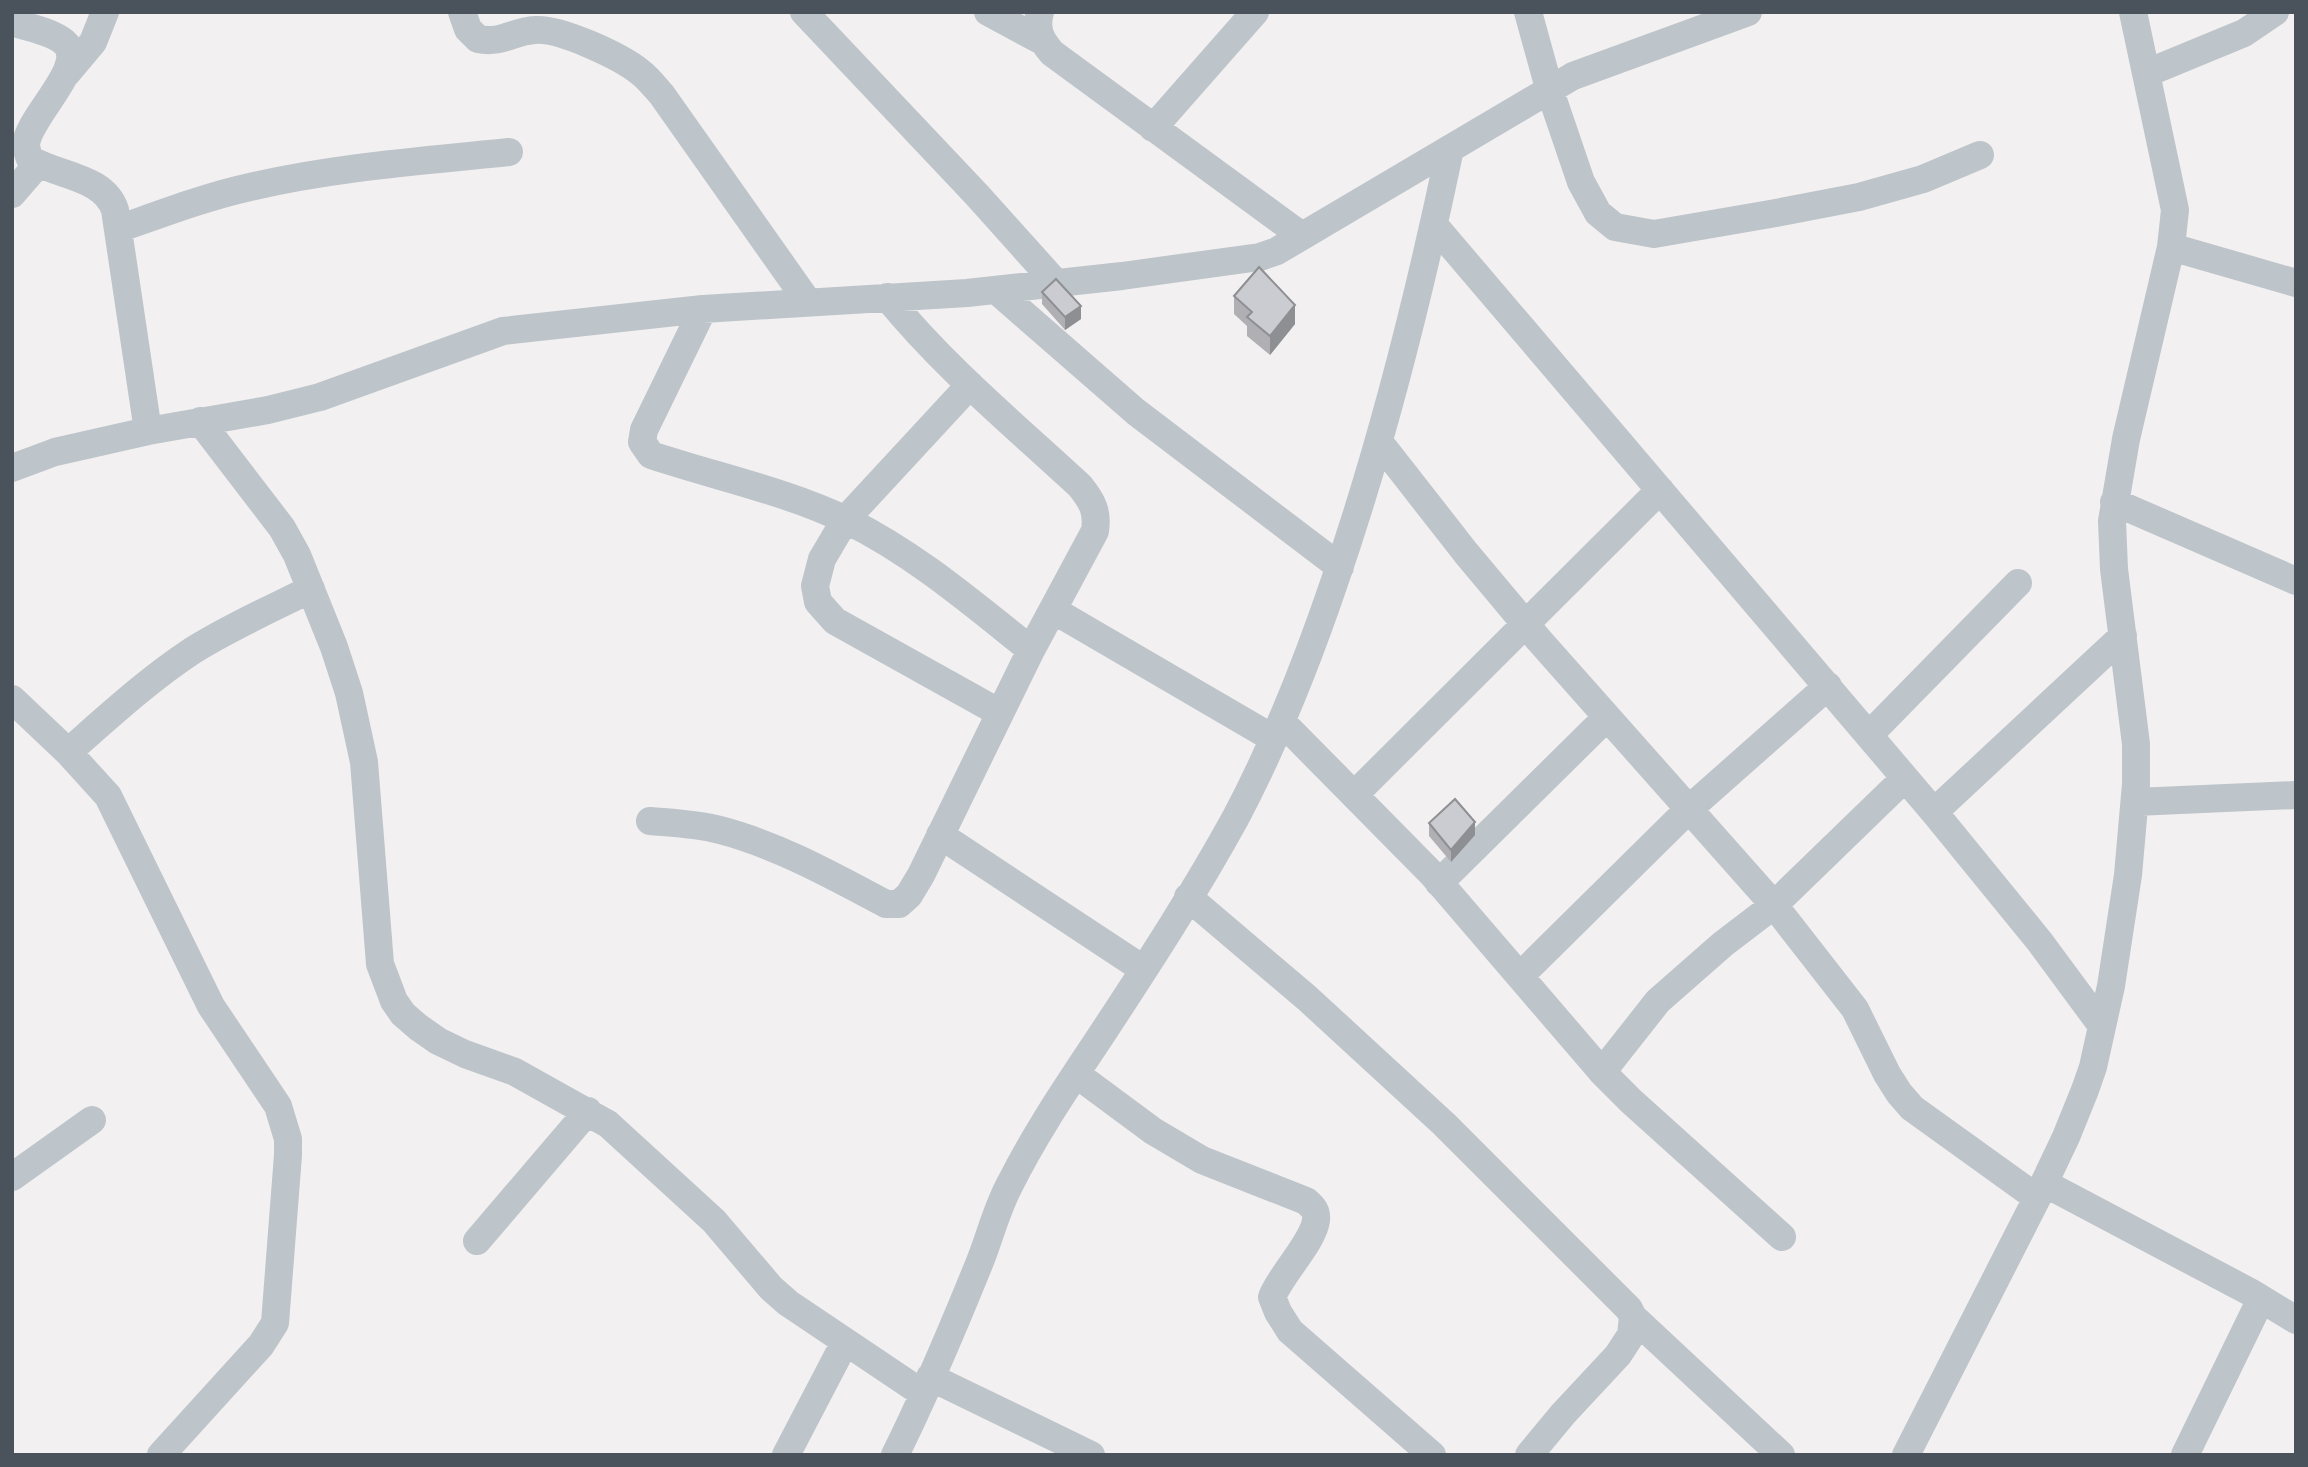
<svg xmlns="http://www.w3.org/2000/svg" width="2308" height="1467" font-family="'Archivo Narrow',sans-serif">
  <rect width="100%" height="100%" fill="#f2f0f0"/>
  <g fill="none" stroke-linecap="round" stroke-linejoin="round">
    <path stroke="#bdc4ca" stroke-width="28" d="M462,12L468,29L478,39C502,44 513,31 535,30C560,28 620,56 640,72C648,78 655,87 662,95L808,302
      M804,12L977,195L1056,283
      M988,12L1042,41
      M1040,12C1035,30 1041,40 1052,53L1302,236
      M1528,12L1549,88L1581,182L1598,213L1615,227L1654,234L1776,213L1859,197L1923,179L1980,155
      M12,22C28,28 51,31 64,42C90,64 29,115 26,144C26,149 28,154 30,159C57,176 104,176 115,210L148,431
      M67,73L93,42L105,12
      M2147,73L2244,33L2275,12
      M1153,128L1255,12
      M12,194L38,164
      M1434,225L1934,812L2040,942L2102,1026
      M118,229C161,214 205,197 250,187C335,167 423,161 509,152
      M2171,247L2296,283
      M996,290L1136,412L1340,567
      M703,309L644,430L642,442L651,455C717,477 786,491 848,521C915,554 973,604 1031,650
      M970,385L845,520L822,559L815,586L818,602L835,621L1000,713
      M200,421L282,528L297,555L334,647L349,693L364,762L380,964L394,1001L403,1014L418,1027L438,1041L465,1054L515,1072L608,1124L714,1221L771,1288L788,1303L922,1393
      M1380,443L1466,553L1538,639L1774,905L1855,1009L1887,1074L1899,1093L1912,1108L2037,1198
      M12,468L55,452L148,431L268,410L320,397L503,331L703,309L967,293L1122,276L1260,257L1277,251L1573,76L1748,12
      M2114,502L2296,581
      M1053,610L1274,739
      M12,699L68,752L108,796L211,1006L278,1106L288,1139V1155L275,1323L261,1345L161,1455
      M1282,722L1432,874L1602,1072L1631,1101L1782,1237
      M1869,735L2018,583
      M68,752C108,717 148,680 192,651C230,627 271,609 311,589
      M1354,795L1660,490
      M2135,802L2296,795
      M1934,812L2123,636
      M650,821C673,823 698,824 720,830C778,845 833,876 886,904H899L909,895L921,875L1031,650L1095,531C1098,511 1092,501 1080,486C1014,425 944,367 887,297
      M940,835L1143,969
      M1439,883L1607,717
      M1188,897L1307,998L1444,1124L1629,1309L1633,1317L1631,1335L1618,1355L1563,1414L1529,1455
      M1520,976L1689,809L1828,686
      M1602,1072L1658,1001L1723,944L1774,905L1905,778
      M1076,1074L1153,1131L1202,1160L1306,1201C1313,1207 1317,1211 1316,1220C1314,1241 1281,1274 1272,1297L1278,1312L1290,1331L1432,1455
      M12,1177L92,1120
      M2044,1183L2250,1292L2296,1320
      M477,1241L588,1111
      M1633,1317L1781,1455
      M930,1377L1091,1455
      M786,1455L845,1342
      M895,1455C926,1393 953,1328 979,1264C990,1237 996,1210 1010,1184C1037,1130 1071,1081 1104,1031C1150,961 1196,890 1236,817C1275,743 1306,665 1333,586C1383,442 1419,297 1450,149
      M1906,1455L2037,1198L2066,1137L2085,1090L2093,1067L2111,986L2128,875L2136,784V744L2114,569L2112,521L2126,439L2171,247L2175,210L2133,12
      M2185,1455L2261,1299"/>
  </g>
  <path fill="#afafb4" d="M1042,292L1081,319L1065,330L1042,304Z
    M1234,296L1295,324L1270,355L1247,336V326L1234,314Z
    M1429,823L1475,835L1451,862L1429,836Z"/>
  <path fill="#8e8f92" d="M1295,305V324L1270,355V336Z
    M1081,306V319L1065,330V317Z
    M1475,822V835L1451,862V850Z"/>
  <path fill="#cbccd1" stroke="#8e8f92" stroke-width="2" d="M1259,267L1295,305L1270,336L1247,317L1252,312L1234,296Z
    M1056,279L1081,306L1065,317L1042,292Z
    M1455,799L1475,822L1451,850L1429,823Z"/>
  <rect width="2308" height="1467" fill="none" stroke="#4a535b" stroke-width="28"/>
</svg>
